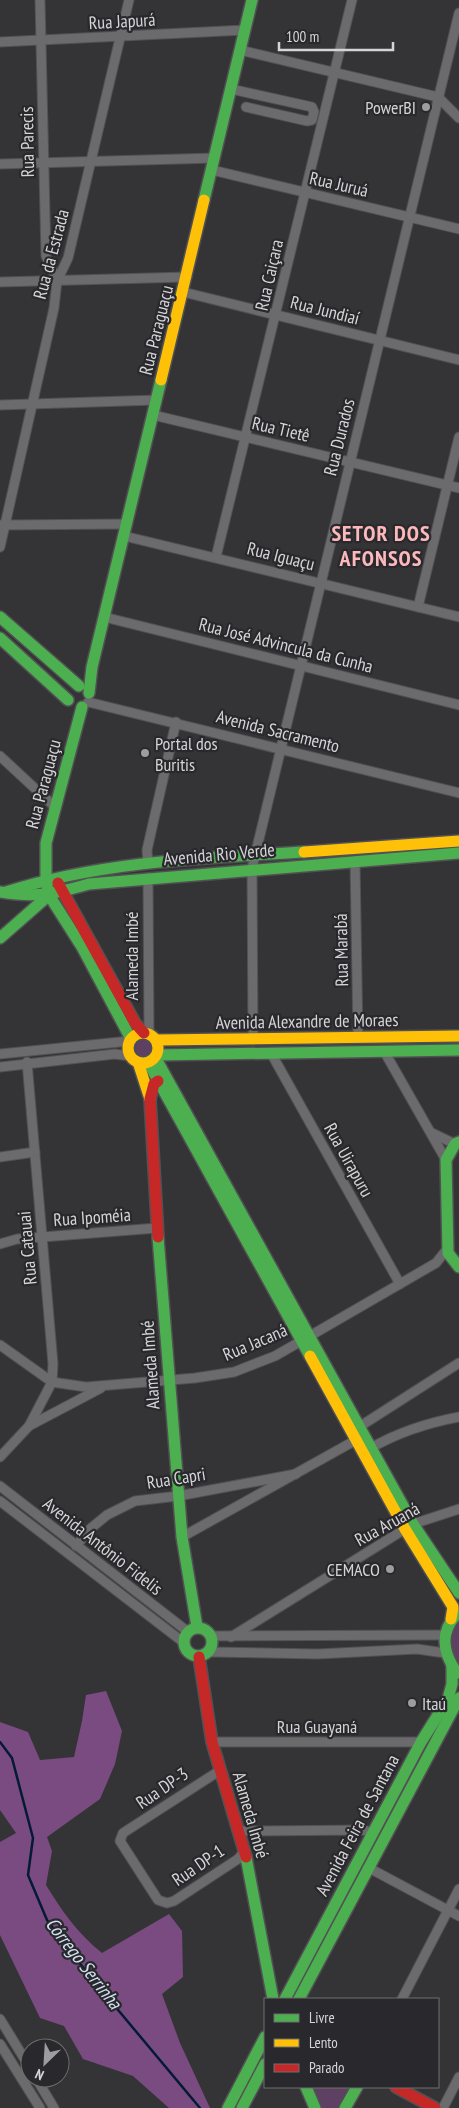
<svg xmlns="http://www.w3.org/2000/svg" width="459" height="2108" viewBox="0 0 459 2108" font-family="'PT Sans Narrow',sans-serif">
<rect width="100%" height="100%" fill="#343436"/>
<g fill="#5e4162">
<circle cx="144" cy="1048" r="9"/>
<path d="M459,1622V1667C447,1654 446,1634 459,1622Z"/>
<polygon points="312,2087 349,2087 338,2108 321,2108"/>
</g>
<path fill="#794b80" d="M106,1691L122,1731L115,1764L100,1799L47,1837L52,1851L46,1885C62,1911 77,1933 102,1953L169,1914L182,1931L183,1977L162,1994L180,2043L210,2108H169L133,2076L83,2059L64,2026L40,2018L0,1935V1842L16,1833L0,1810V1722L28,1732L40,1760L74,1757L82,1721L86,1695Z"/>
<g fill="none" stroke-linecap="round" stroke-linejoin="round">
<polyline stroke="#051b34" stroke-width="2.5" points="0,1742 12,1758 33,1838 28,1875 47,1920 88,1974 200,2108"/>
<g stroke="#515153" stroke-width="11">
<g id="street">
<polyline points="40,0 46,256 57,281"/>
<polyline points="0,42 245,30"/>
<polyline points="240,50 438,97"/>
<polyline points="231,89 312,107 314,112 312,120 307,121 246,107"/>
<polyline points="438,97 459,118"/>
<polyline points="0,164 215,158"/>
<polyline points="212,170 459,229"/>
<polyline points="0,282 187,277"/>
<polyline points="183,292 459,360"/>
<polyline points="0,405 157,400"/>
<polyline points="153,415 459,488"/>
<polyline points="0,525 127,524"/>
<polyline points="124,536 459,617"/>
<polyline points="0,547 54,308 57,281 68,258 129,0"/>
<polyline points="216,557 352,0"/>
<polyline points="418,607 459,437"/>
<polyline points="104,617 459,705"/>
<polyline points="88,702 459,793"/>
<polyline points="0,756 56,808"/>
<polyline points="355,861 358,1038"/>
<polyline points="148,864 147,850 176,722"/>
<polyline points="148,878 149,1034"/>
<polyline points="253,1040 252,868 459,13"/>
<polyline points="384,1051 446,1160"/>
<polyline points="271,1053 400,1284"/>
<polyline points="0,1054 130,1041"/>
<polyline points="27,1062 53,1364 52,1382 29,1426"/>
<polyline points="0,1067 115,1054 130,1056"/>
<polyline points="432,1133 455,1144"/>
<polyline points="0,1157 35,1152"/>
<polyline points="0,1244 17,1239 157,1228"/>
<polyline points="0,1345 52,1382 86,1387 195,1378 234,1372 275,1356 296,1344 436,1263 448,1248"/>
<polyline points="359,1427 459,1363"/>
<path d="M371,1448C399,1432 427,1423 459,1417"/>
<polyline points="0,1457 29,1426 101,1388"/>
<polyline points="0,1486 187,1631"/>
<polyline points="0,1501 183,1642"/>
<polyline points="182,1537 356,1440"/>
<polyline points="76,1546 90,1529 107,1515 135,1501 178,1496 296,1474"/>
<polyline points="211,1636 444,1635"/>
<polyline points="231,1637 413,1524 459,1509"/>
<polyline points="210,1652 318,1654 417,1649 445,1653"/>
<polyline points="212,1742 421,1742"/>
<polyline points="219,1771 123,1833 120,1841 158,1900 167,1903 174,1901 238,1859 245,1851"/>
<polyline points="239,1831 364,1830 372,1833"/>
<polyline points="369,1868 459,1916"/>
<polyline points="402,1999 459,1889"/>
<polyline points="0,2019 30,2068"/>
<polyline points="0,2044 40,2108"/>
<polyline points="36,2078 54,2108"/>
<polyline points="443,2108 459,2077"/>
</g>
</g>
<g stroke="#515153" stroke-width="14">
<g id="fast">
<polyline points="204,200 252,0"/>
<polyline points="0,617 79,686"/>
<polyline points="0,638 68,700"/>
<polyline points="89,693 92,667 161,380"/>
<polyline points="82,707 46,843 46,881 49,895 82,947 131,1039"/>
<path d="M0,892C37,898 54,894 89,884L459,853"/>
<path d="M6,892C102,861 205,858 304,852"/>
<polyline points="0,938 49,895"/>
<polyline points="157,1055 459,1050"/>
<polyline points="155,1057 413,1524 459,1593"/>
<polyline points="148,1062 310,1356"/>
<polyline points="459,1142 455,1144 446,1160 448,1253 459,1267"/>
<polyline points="158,1237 182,1537 197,1627"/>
<path d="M457,1614C439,1633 443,1653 457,1673"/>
<circle cx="198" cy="1642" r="14"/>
<polyline points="246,1857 273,1999"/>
<polyline points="285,1999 421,1742 448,1699 452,1684 452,1666"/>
<polyline points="299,1999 459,1698"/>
<polyline points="306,2087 315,2108"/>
<polyline points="228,2108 265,2037"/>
<polyline points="242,2108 265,2064"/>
<polyline points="345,2108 357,2087"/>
</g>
</g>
<g stroke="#515153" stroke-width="14">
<g id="slow">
<polyline points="161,380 204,200"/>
<polyline points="304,852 459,841"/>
<circle cx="143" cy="1048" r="15"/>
<polyline points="156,1040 459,1036"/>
<polyline points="138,1062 150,1099"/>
<polyline points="310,1356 405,1529 453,1607 451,1619"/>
</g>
</g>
<g stroke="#515153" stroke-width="14">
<g id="jam">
<polyline points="58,883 135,1023 144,1033"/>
<polyline points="158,1237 150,1099 154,1084 158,1081"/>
<polyline points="199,1657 212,1742 246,1857"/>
<polyline points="396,2087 435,2108"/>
</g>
</g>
<use href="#street" stroke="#6b6b6d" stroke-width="9"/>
<use href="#fast" stroke="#4caf50" stroke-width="11"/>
<use href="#slow" stroke="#ffc107" stroke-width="11"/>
<use href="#jam" stroke="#c62828" stroke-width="11"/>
</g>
<g fill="#9d9d9f" stroke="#29292d" stroke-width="2">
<circle cx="426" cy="107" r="5"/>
<circle cx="145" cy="753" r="5"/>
<circle cx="390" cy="1569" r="5"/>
<circle cx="412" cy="1703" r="5"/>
</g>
<g text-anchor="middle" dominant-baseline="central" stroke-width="4.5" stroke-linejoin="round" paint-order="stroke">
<g font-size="18" fill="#d5d5d8" stroke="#29292d">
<text transform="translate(122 21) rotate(-3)">Rua Japurá</text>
<text transform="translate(27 142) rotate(-91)">Rua Parecis</text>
<text transform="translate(339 184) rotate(13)">Rua Juruá</text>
<text transform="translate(51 254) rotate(-75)">Rua da Estrada</text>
<text transform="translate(269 275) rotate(-77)">Rua Caiçara</text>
<text transform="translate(325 310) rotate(14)">Rua Jundiaí</text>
<text transform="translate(156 330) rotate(-76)">Rua Paraguaçu</text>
<text transform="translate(281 429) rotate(13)">Rua Tietê</text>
<text transform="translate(339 437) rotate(-76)">Rua Durados</text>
<text transform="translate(281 556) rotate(14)">Rua Iguaçu</text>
<text transform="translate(286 645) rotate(14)">Rua José Advincula da Cunha</text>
<text transform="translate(278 731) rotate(14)">Avenida Sacramento</text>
<text transform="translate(43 784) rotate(-75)">Rua Paraguaçu</text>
<text transform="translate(219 854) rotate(-5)">Avenida Rio Verde</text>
<text transform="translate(341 950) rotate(-91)">Rua Marabá</text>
<text transform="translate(131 956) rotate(-90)">Alameda Imbé</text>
<text transform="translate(307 1021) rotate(-1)">Avenida Alexandre de Moraes</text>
<text transform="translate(349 1160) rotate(61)">Rua Uirapuru</text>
<text transform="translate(92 1217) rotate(-4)">Rua Ipoméia</text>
<text transform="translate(27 1248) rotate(-95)">Rua Catauai</text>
<text transform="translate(255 1342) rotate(-23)">Rua Jacaná</text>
<text transform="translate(150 1365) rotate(-94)">Alameda Imbé</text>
<text transform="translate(176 1478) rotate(-9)">Rua Capri</text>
<text transform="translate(387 1524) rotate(-29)">Rua Aruaná</text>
<text transform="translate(103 1546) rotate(38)">Avenida Antônio Fidelis</text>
<text x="317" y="1726">Rua Guayaná</text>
<text transform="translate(162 1788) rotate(-34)">Rua DP-3</text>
<text transform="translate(251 1815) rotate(74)">Alameda Imbé</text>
<text transform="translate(357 1825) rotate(-62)">Avenida Feira de Santana</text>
<text transform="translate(198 1865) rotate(-34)">Rua DP-1</text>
</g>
<g font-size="18" fill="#d5d5d8" stroke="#29292d" text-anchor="end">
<text x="416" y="107">PowerBI</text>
<text x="155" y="743" text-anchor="start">Portal dos<tspan x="155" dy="21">Buritis</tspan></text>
<text x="380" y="1569">CEMACO</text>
<text x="422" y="1703" text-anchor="start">Itaú</text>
</g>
<g font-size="19" font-style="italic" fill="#d1e1f1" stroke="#29292d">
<text transform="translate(84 1963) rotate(52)">Córrego Serrinha</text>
</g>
<g font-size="22" font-weight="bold" letter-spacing="1" fill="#fdb8bb" stroke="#29292d">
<text x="381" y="533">SETOR DOS<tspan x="381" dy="25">AFONSOS</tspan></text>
</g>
</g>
<rect x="264" y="1998" width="175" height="90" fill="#29292d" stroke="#6e6e71"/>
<rect x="274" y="2014" width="25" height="8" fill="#4caf50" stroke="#6e6e71"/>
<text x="309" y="2023" font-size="15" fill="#d5d5d8">Livre</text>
<rect x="274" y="2039" width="25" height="8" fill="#ffc107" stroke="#6e6e71"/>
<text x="309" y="2048" font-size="15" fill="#d5d5d8">Lento</text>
<rect x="274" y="2064" width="25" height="8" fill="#c62828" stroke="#6e6e71"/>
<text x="309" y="2073" font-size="15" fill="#d5d5d8">Parado</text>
<g transform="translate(45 2063) rotate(205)"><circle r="24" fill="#29292d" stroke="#6e6e71"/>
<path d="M0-4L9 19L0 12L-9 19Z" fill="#9d9d9f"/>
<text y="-8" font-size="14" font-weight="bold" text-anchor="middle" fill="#d5d5d8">N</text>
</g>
<path d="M279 42v8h114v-8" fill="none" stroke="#d5d5d8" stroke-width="2.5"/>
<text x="286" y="42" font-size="15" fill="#d5d5d8" stroke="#29292d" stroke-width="4" paint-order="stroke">100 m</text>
</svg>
